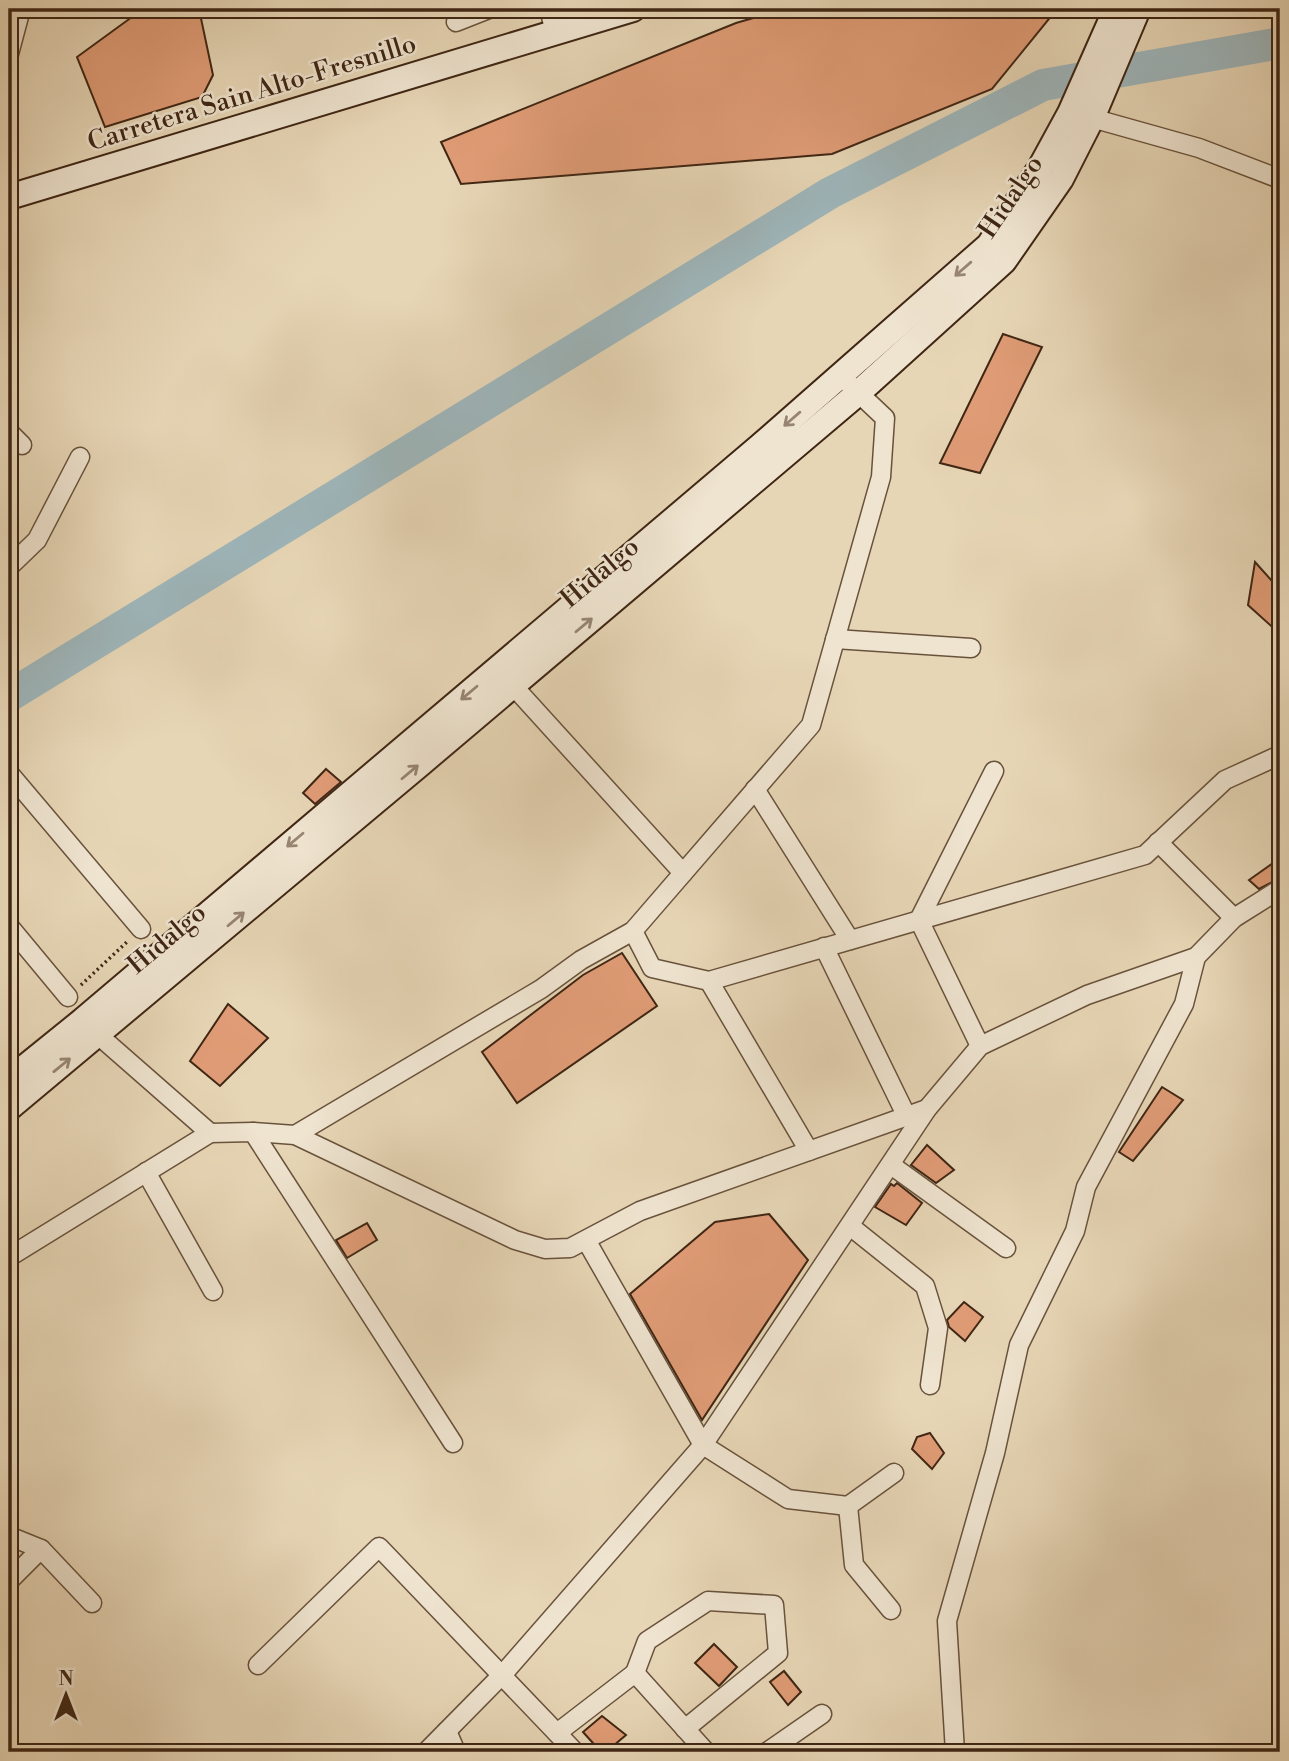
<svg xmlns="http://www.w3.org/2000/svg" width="1289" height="1761" viewBox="0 0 1289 1761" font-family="'Libre Bodoni',serif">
<rect width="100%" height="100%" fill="#e7d6b6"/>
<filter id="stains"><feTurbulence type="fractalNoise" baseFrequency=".00286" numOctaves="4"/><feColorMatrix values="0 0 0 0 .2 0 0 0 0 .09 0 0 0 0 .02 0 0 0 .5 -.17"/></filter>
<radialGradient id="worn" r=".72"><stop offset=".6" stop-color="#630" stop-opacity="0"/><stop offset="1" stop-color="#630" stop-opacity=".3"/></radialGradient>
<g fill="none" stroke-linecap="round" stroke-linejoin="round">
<polyline stroke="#9eb6bb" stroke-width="32" points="9,696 830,193 1043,85 1280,43"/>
</g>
<g fill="#e09c76" stroke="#3f2614" stroke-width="2">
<polygon points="143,9 199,9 213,75 202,97 105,127 77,57"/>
<polygon points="784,9 1057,9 992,89 832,154 461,184 441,142 736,23"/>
<polygon points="1003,334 1042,347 980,473 940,463"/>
<polygon points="1255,562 1280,590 1280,634 1248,605"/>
<polygon points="326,769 341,782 315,804 303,793"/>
<polygon points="1280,858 1280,878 1259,889 1249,880"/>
<polygon points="622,953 657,1006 517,1103 482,1052 583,975"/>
<polygon points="228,1004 268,1038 220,1086 190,1061"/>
<polygon points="1162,1087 1183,1100 1133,1161 1119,1152"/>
<polygon points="927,1145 954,1170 936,1183 911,1165"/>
<polygon points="897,1183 922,1203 906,1225 875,1207 891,1184 894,1186"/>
<polygon points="769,1214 808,1260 702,1420 630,1294 715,1222"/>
<polygon points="367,1223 377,1240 347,1258 336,1240"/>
<polygon points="964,1302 983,1317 965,1341 949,1327 947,1320"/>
<polygon points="930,1433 944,1453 932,1469 912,1449 917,1437"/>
<polygon points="714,1644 737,1667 719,1686 695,1663"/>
<polygon points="784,1671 801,1692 788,1705 770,1682"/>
<polygon points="602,1716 626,1735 606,1752 601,1752 583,1732"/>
</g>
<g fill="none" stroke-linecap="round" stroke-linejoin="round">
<g stroke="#69523c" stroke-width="21">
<g id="minor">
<polyline points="549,9 555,32"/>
<polyline points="456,22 489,9"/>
<polyline points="9,54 21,9"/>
<polyline points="1081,115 1199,148 1280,179"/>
<polyline points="9,432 22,445"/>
<polyline points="9,567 37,540 80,457"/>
<polyline points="835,639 971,648"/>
<polyline points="507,679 683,873"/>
<polyline points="9,773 141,929"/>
<polyline points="755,789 850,940"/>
<polyline points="1158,842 1234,918"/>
<polyline points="9,926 68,997"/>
<polyline points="633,931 652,968 709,981 1145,855 1225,780 1280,755"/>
<polyline points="824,947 907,1117"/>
<polyline points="709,981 809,1151"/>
<polyline points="89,1027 210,1133"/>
<polyline points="980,1046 919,920 994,771"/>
<polyline points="253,1132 453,1443"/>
<polyline points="295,1135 541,989 581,960 633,931 811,725 881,477 885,418 850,385"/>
<polyline points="891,1165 1006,1248"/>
<polyline points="146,1172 213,1291"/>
<polyline points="850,1226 925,1286 938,1328 930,1385"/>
<polyline points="586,1240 703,1445 788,1499 848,1506 894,1473"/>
<polyline points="9,1257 210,1133 253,1132 295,1135 515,1240 545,1249 570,1248 640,1211 927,1109"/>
<polyline points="848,1506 854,1565 891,1610"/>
<polyline points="9,1536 41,1549 92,1603"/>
<polyline points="9,1581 41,1549"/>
<polyline points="258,1665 379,1547 575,1752"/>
<polyline points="635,1673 647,1641 708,1601 774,1605 778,1653 685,1729"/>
<polyline points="447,1731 456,1752"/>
<polyline points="557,1733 635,1673 706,1752"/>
<polyline points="426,1752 503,1674 703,1445 927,1109 980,1046 1087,995 1196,957 1234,918 1280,889"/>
<polyline points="767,1752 822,1714"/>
<polyline points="955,1752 947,1621 995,1453 1019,1345 1075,1231 1086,1187 1184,1004 1196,957"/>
</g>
</g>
<g stroke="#3f2614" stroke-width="28">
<g id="secondary">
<polyline points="9,197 633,9"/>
<polyline points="9,1080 82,1021 759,447 989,245 1040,168 1070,113 1116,9"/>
<polyline points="9,1108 419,765 857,394 1004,261 1061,179 1092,118 1138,9"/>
</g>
</g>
<polyline stroke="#3f2614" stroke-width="3.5" stroke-dasharray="2 3.5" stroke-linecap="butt" points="81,985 129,940"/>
<use href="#minor" stroke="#efe4d0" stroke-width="18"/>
<use href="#secondary" stroke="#efe4d0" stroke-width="24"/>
</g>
<defs><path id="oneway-shaft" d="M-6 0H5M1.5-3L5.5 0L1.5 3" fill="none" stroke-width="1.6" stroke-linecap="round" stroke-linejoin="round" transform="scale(1.75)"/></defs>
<g stroke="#978572">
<use href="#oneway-shaft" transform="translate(963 269) rotate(139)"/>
<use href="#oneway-shaft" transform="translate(792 419) rotate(139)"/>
<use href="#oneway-shaft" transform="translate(584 625) rotate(-40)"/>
<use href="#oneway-shaft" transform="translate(469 693) rotate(140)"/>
<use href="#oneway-shaft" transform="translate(410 772) rotate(-40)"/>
<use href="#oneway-shaft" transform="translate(295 840) rotate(140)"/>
<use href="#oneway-shaft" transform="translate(236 919) rotate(-40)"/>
<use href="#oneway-shaft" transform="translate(62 1065) rotate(-39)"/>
</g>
<g text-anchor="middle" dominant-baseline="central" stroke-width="5" stroke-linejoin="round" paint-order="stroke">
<g font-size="26" fill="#3f2614" stroke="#efe4d0">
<text transform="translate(252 93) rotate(-17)">Carretera Sain Alto-Fresnillo</text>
<text transform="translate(1011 197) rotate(-56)">Hidalgo</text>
<text transform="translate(600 573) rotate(-40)">Hidalgo</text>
<text transform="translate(167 939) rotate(-40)">Hidalgo</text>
</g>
</g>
<rect width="1289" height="1761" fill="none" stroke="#e7d6b6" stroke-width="35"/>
<rect x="10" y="10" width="1268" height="1740" fill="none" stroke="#3f2614" stroke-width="3.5"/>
<rect x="18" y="18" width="1254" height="1726" fill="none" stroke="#3f2614" stroke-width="2"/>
<g transform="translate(66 1695)" stroke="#efe4d0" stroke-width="5" paint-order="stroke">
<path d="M0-5L12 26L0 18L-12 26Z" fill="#3f2614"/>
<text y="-10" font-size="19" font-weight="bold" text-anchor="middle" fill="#3f2614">N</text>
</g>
<rect width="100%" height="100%" filter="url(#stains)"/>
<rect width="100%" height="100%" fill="url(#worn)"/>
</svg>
